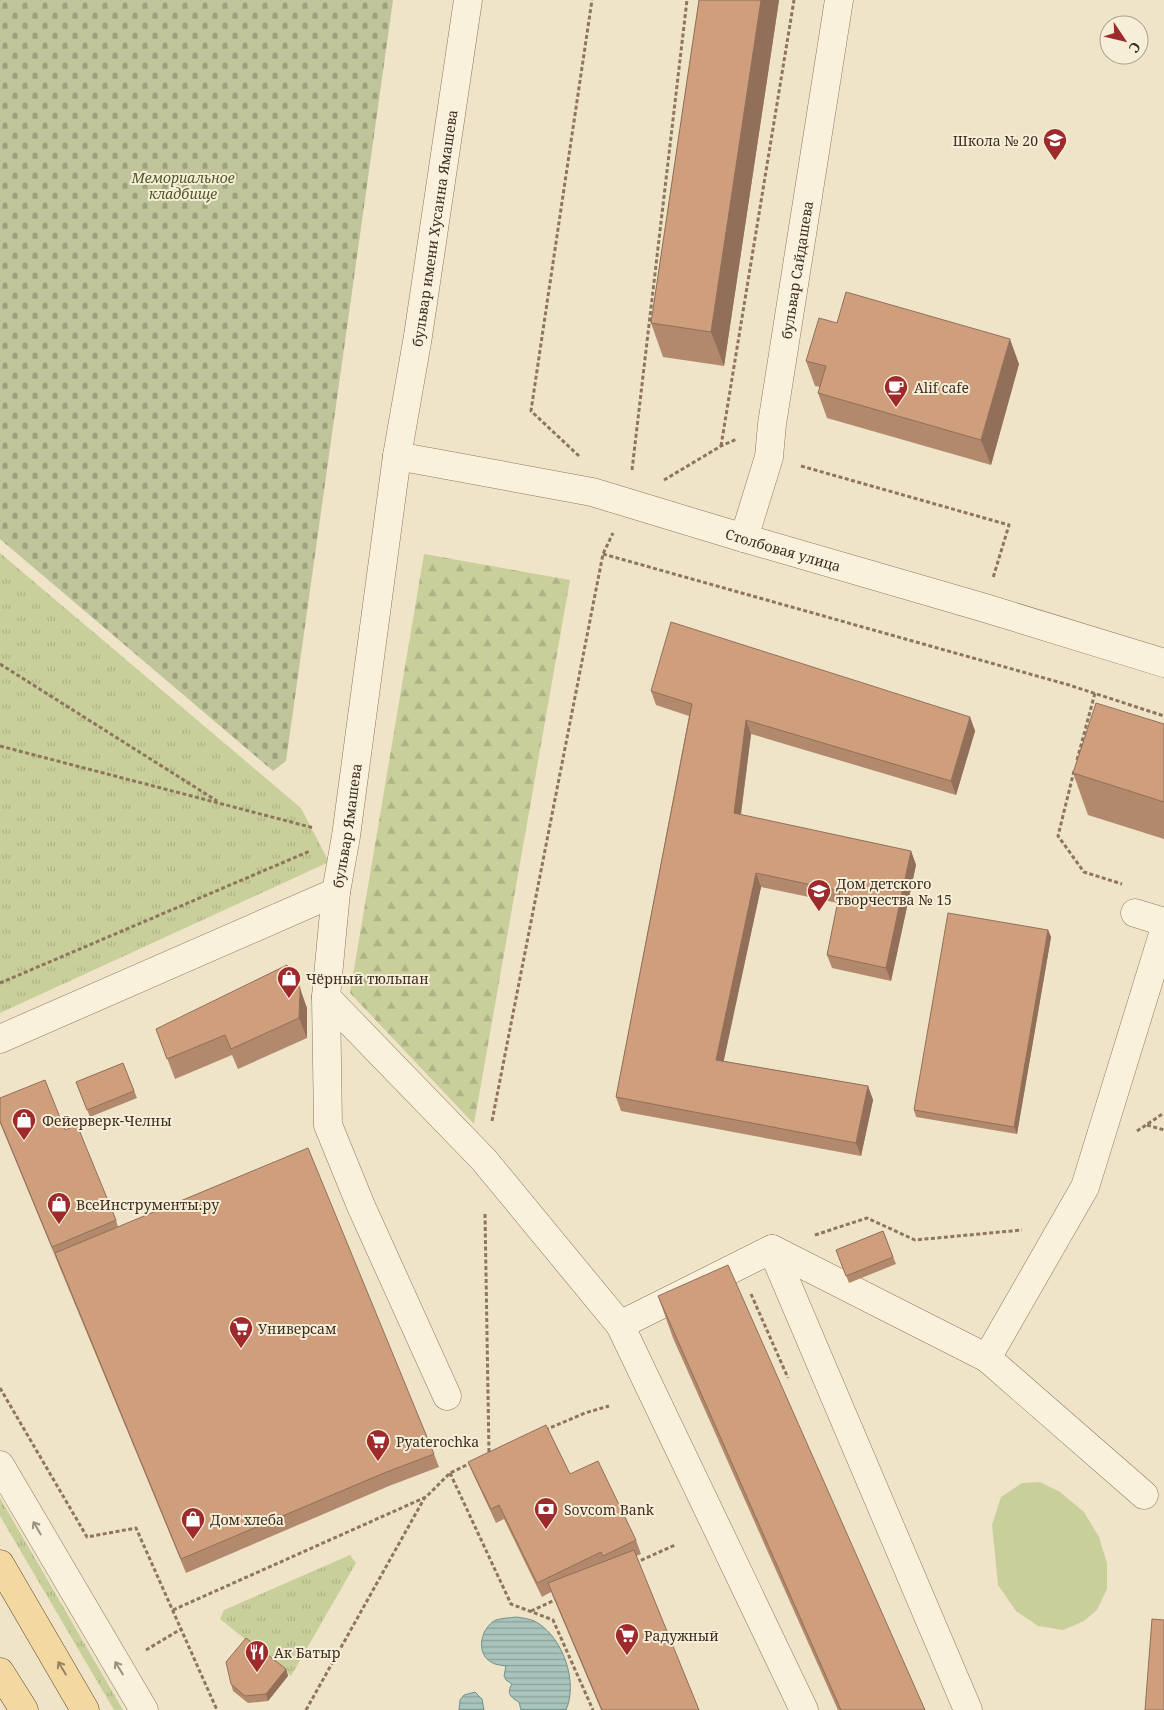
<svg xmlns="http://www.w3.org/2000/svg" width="1164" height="1710" viewBox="0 0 1164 1710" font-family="'Noto Serif',serif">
<defs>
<pattern id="grass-tufts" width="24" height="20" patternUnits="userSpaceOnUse" patternTransform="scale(1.25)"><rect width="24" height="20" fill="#c9cf9b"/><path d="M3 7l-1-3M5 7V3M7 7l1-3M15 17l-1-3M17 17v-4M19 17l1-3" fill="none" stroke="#aeb285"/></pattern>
<pattern id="forest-firs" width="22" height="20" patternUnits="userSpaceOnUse" patternTransform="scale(1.25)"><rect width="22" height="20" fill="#c9cf9b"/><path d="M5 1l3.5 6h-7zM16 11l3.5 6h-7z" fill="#aeb285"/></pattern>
<pattern id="cemetery-stones" width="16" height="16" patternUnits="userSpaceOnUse" patternTransform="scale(1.25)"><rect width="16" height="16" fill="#bfc49a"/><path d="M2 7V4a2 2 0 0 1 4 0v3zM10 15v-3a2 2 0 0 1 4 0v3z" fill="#9ca07d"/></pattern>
<pattern id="water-rules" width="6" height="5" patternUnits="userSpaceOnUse" patternTransform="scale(1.25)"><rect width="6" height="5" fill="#a9c4bc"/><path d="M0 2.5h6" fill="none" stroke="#8ba098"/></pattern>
</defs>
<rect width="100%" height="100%" fill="#f0e4c8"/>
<g fill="url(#grass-tufts)">
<polygon points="0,553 301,808 329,862 0,1013"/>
<polygon points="0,1498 123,1710 114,1710 0,1516"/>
<polygon points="350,1555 356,1563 291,1676 220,1619 224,1610"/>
</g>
<polygon fill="url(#forest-firs)" points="424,554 570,580 474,1124 350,993"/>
<polygon fill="url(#cemetery-stones)" points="0,0 393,0 286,761 273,771 0,539"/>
<polygon fill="#c9cf9b" points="1040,1482 1060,1492 1084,1512 1099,1537 1107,1563 1107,1589 1097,1610 1084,1621 1063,1630 1038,1626 1016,1611 998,1585 992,1525 1001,1497 1022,1483"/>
<g fill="url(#water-rules)" stroke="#6f938a">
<path d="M516,1617C523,1618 532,1619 538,1623C564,1640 578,1683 566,1710H521L519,1702C511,1698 506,1693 512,1684L506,1680L504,1676L506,1666C501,1665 495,1665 491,1662C475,1653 481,1627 496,1620C502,1618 510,1618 516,1617Z"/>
<polygon points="475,1692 482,1699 484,1710 459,1710 460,1700 464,1695"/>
</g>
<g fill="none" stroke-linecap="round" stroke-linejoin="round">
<g stroke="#8d765c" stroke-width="29">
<g id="minor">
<path id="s1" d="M397,456L592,492L744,538L985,608L1164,663"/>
<path id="s2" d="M744,538L769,457L772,424L839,0"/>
<polyline points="336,892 326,997 328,1125 361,1206 447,1396"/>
<polyline points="1135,913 1164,922"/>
<polyline points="326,997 484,1160 620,1325 772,1249 968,1710"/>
<path id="s3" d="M0,1039L336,892L346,836L397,456L418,336L468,0"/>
<polyline points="772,1249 987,1358 1144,1495"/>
<polyline points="620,1325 804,1710"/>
<polyline points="987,1358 1085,1187 1164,931"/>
<polyline points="0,1465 144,1710"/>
</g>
</g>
<g stroke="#5b4430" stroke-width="29">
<g id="major">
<polyline points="0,1564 85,1710"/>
<polyline points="0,1672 24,1710"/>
</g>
</g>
<g stroke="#8d765c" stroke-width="3" stroke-dasharray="4 2.5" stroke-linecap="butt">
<polyline points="721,446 794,0"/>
<polyline points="579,456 531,411 592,0"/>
<polyline points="801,466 1009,525 993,578"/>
<polyline points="632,470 687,0"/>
<polyline points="664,480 721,446 737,439"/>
<polyline points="603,554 1069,685 1164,716"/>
<polyline points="0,664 217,801"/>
<polyline points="0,746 314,828"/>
<polyline points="1077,760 1095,693"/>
<polyline points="1074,771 1058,836 1084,872 1122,884"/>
<polyline points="0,983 310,851"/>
<polyline points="492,1121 603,554 613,533"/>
<polyline points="1147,1125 1164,1130"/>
<polyline points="1137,1131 1164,1113"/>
<polyline points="485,1214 489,1454"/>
<polyline points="815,1235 867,1218 915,1240 1022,1230"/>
<polyline points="751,1294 788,1378"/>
<polyline points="0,1388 87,1537 136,1528 217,1710"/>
<polyline points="545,1430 585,1413 609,1406"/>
<polyline points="450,1473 511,1604 553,1620 593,1710"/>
<polyline points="635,1563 675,1545"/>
<polyline points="173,1610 426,1497 450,1473 473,1462"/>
<polyline points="531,1611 557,1599"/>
<polyline points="146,1650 181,1629"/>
<polyline points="306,1710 425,1497"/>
</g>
<use href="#minor" stroke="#faf1dc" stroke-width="28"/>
<use href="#major" stroke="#f3d9a0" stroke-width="28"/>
</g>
<g fill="#b2896c">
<polygon points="699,0 779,0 724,366 663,357 651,323"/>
<polygon points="837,323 1019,364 991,465 827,418 818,393 820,387 815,386 806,361"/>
<polygon points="651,691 970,717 975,731 956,795 751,734 741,815 911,851 916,865 891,981 832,968 827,955 838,903 761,887 723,1061 868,1086 873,1100 861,1156 621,1111 616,1097 689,716 656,705"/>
<polygon points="1164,724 1164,839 1088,815 1073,773"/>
<polygon points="1048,930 1051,937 1017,1134 916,1117 914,1110"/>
<polygon points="307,1008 307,1038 238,1069 232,1055 175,1079 156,1029"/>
<polygon points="123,1063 137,1098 90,1117 76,1082"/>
<polygon points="0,1098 65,1130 116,1220 118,1227 434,1454 439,1467 389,1486 186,1573 0,1123"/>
<polygon points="883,1231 896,1264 849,1283 836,1250"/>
<polygon points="658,1296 925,1710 838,1710 673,1338"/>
<polygon points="468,1462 570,1474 636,1540 641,1554 636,1556 699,1710 601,1710 551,1592 542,1597 504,1519 496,1523 474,1476"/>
<polygon points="286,1669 288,1676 268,1701 248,1703 233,1691 231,1684"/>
</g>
<g fill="#916f58">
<polygon points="761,0 779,0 724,366 711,332"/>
<polygon points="1010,339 1019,364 991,465 981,440"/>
<polygon points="970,717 975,731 956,795 951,781"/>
<polygon points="746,720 751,734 739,827 734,813"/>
<polygon points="911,851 916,865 891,981 886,968"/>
<polygon points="756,873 761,887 721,1074 716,1060"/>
<polygon points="1048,930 1051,937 1017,1134 1014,1127"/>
<polygon points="300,988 307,1008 307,1038 299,1018"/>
<polygon points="868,1086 873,1100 861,1156 856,1143"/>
<polygon points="286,1669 288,1676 268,1701 266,1694"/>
</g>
<g fill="#cf9f7d" stroke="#916f58">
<polygon points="699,0 761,0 711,332 651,323"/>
<polygon points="846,292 1010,339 981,440 818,393 826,366 806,361 819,318 837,323"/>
<polygon points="671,622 970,717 951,781 746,720 734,813 911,851 886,968 827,955 840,891 756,873 716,1060 868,1086 856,1143 616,1097 692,704 651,691"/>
<polygon points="1096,703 1164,724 1164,802 1073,773"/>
<polygon points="948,913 1048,930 1014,1127 914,1110"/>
<polygon points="287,965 300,988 299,1018 231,1049 225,1035 167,1059 156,1029"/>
<polygon points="123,1063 134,1091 87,1110 76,1082"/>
<polygon points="45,1080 65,1130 77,1125 116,1220 52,1247 0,1121 0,1098"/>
<polygon points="308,1148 434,1454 384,1473 181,1559 55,1253"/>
<polygon points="883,1231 893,1257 846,1276 836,1250"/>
<polygon points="728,1265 925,1710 841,1710 658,1296"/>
<polygon points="546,1425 570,1474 598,1461 636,1540 603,1556 601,1552 537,1583 499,1505 491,1509 468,1462"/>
<polygon points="634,1550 699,1710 602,1710 548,1583"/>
<polygon points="1152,1619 1164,1620 1164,1710 1145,1710"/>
<polygon points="246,1638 286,1669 266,1694 245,1696 231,1684 226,1662"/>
</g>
<defs><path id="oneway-shaft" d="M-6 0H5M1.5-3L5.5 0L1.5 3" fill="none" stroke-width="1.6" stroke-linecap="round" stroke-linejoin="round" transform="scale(1.25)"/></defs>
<g stroke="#9c907e">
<use href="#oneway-shaft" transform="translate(37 1528) rotate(-120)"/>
<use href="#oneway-shaft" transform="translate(119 1668) rotate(-121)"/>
</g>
<use stroke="#988460" href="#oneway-shaft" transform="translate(62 1668) rotate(-121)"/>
<defs>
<g id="school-pin" transform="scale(1.25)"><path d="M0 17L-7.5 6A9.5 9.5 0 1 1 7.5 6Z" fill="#9e2a2b" stroke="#f7eed8"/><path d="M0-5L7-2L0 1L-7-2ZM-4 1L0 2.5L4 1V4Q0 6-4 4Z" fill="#fff"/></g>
<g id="cafe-pin" transform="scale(1.25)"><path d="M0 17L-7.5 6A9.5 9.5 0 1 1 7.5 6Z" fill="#9e2a2b" stroke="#f7eed8"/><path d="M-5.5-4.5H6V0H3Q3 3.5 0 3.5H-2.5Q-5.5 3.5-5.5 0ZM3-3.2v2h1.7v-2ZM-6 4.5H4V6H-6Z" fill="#fff"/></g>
<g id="shop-pin" transform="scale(1.25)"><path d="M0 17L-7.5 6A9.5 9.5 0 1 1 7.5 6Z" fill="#9e2a2b" stroke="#f7eed8"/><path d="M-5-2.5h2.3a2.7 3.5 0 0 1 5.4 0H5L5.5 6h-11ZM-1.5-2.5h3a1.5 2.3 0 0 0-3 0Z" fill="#fff"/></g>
<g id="supermarket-pin" transform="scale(1.25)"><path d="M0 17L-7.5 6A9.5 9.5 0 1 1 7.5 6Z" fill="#9e2a2b" stroke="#f7eed8"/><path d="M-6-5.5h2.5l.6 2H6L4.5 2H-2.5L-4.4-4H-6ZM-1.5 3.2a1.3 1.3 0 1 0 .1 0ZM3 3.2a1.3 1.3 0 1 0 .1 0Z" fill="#fff"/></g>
<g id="bank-pin" transform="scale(1.25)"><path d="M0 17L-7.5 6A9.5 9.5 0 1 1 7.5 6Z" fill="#9e2a2b" stroke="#f7eed8"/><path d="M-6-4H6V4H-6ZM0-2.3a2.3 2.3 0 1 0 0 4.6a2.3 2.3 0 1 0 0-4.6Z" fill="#fff"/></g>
<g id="restaurant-pin" transform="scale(1.25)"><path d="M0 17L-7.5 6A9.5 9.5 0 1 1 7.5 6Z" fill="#9e2a2b" stroke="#f7eed8"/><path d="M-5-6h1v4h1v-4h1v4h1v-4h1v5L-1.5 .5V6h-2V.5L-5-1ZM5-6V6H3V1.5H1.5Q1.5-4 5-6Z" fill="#fff"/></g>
</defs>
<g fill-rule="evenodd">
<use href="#school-pin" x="1055" y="140"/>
<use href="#cafe-pin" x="896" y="387"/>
<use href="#school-pin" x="819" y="891"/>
<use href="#shop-pin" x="289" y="978"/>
<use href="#shop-pin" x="24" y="1120"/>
<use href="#shop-pin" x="59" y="1204"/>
<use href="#supermarket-pin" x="241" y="1328"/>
<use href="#supermarket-pin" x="378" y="1441"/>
<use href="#bank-pin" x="546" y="1509"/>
<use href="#shop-pin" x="193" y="1519"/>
<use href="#supermarket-pin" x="627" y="1635"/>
<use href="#restaurant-pin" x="257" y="1652"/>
</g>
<g text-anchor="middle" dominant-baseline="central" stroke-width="4" stroke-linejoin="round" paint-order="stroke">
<g font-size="14" fill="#3d2e20" stroke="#f7eed8" text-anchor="start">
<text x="1038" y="140" text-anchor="end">Школа № 20</text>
<text x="914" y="387">Alif cafe</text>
<text x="836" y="883">Дом детского<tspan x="836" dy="16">творчества № 15</tspan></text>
<text x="306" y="978">Чёрный тюльпан</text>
<text x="42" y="1120">Фейерверк-Челны</text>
<text x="76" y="1204">ВсеИнструменты.ру</text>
<text x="258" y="1328">Универсам</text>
<text x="396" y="1441">Pyaterochka</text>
<text x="564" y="1509">Sovcom Bank</text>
<text x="210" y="1519">Дом хлеба</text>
<text x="644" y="1635">Радужный</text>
<text x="274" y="1652">Ак Батыр</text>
</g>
<g font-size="14" font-style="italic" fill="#4d5a26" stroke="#f7eed8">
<text x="183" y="177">Мемориальное<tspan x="183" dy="16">кладбище</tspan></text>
</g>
<g font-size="14" fill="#3d2e20" stroke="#f7eed8">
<text stroke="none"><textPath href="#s3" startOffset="1038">бульвар имени Хусаина Ямашева</textPath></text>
<text stroke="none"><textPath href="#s2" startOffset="274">бульвар Сайдашева</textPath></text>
<text stroke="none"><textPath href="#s1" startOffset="398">Столбовая улица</textPath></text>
<text stroke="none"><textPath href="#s3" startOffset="434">бульвар Ямашева</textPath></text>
</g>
</g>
<g transform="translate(1124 40) rotate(125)"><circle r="24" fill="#f7eed8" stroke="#ada18e"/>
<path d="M0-4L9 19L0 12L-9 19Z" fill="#9e2a2b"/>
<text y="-8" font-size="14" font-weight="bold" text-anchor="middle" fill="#3d2e20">С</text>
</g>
</svg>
